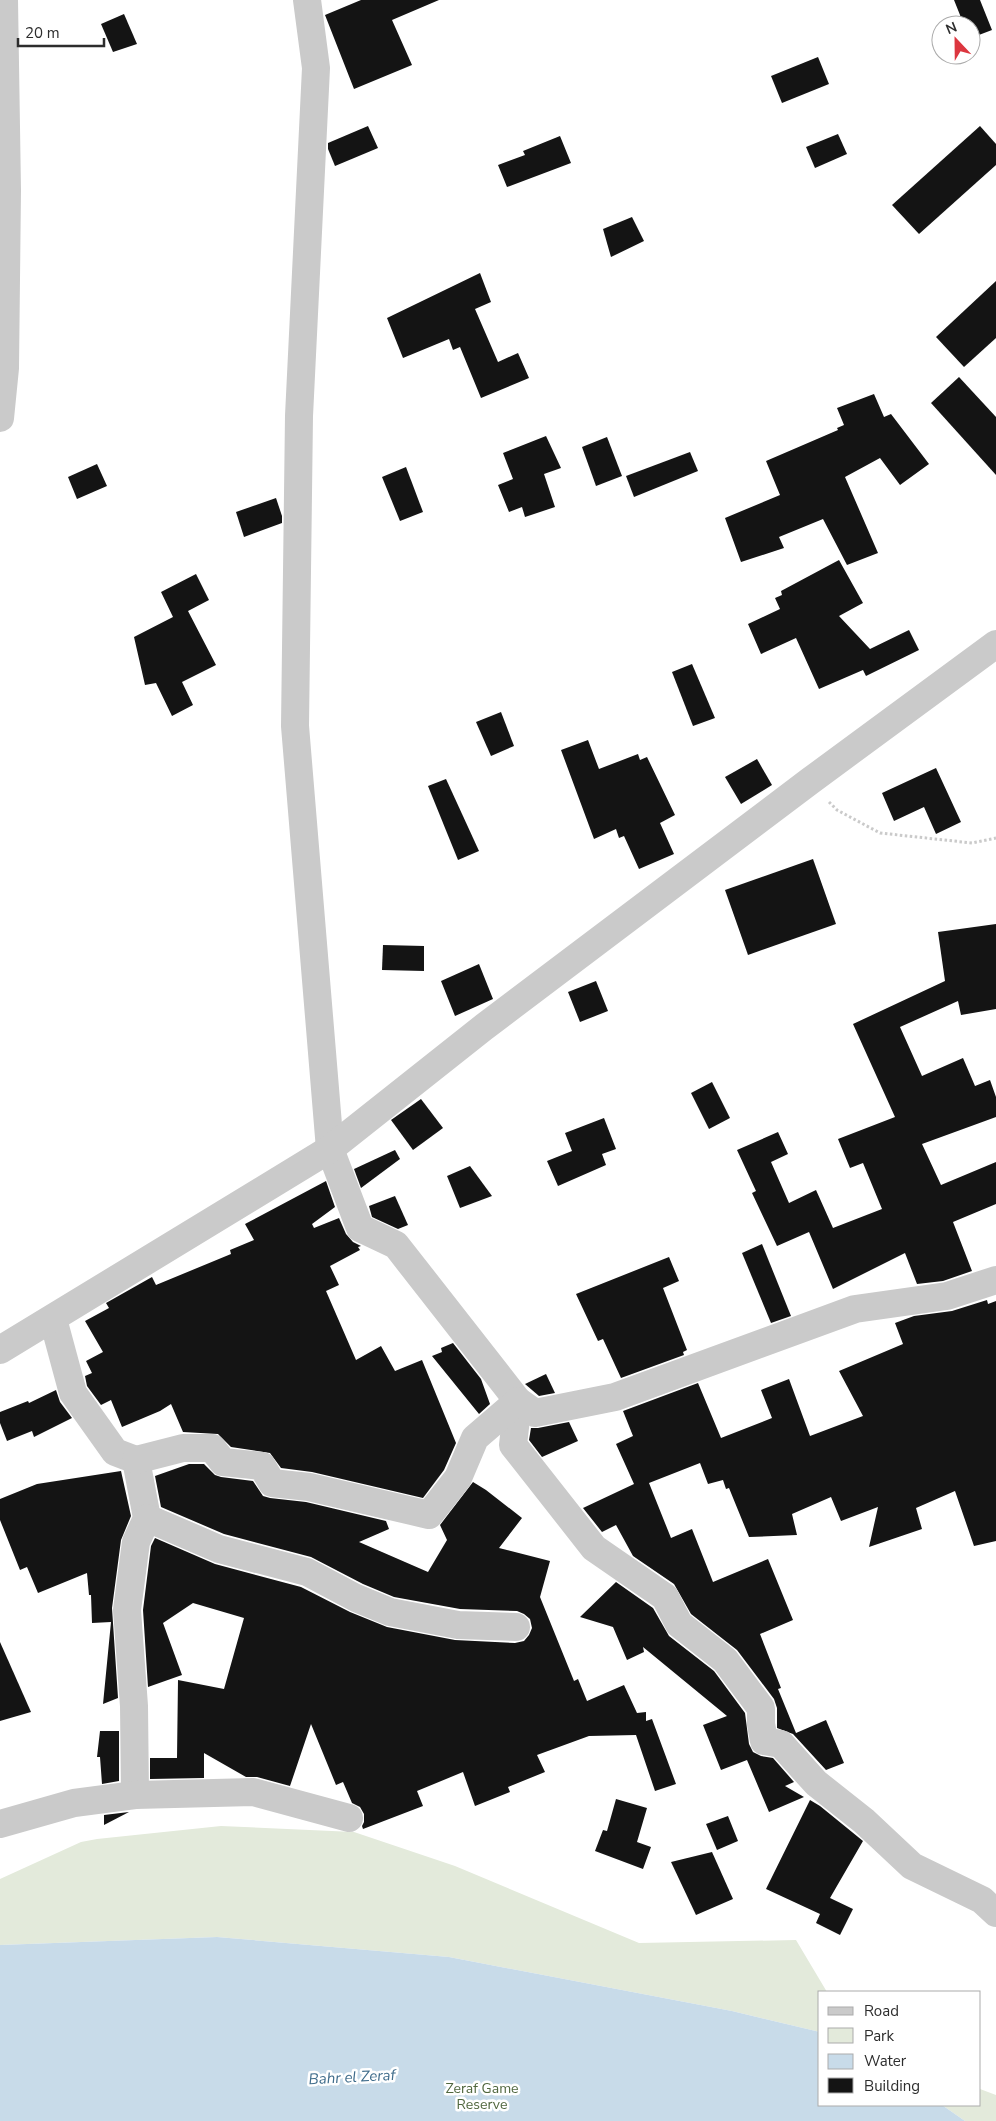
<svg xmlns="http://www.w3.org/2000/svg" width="996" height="2121" viewBox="0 0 996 2121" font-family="'Nunito Sans',sans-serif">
<rect width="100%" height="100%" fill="#fff"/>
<g fill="#e3eadb">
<polygon points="221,1826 354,1832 455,1866 639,1943 796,1940 827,1992 820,1992 820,2032 732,2011 449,1957 217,1937 0,1945 0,1879 81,1842 97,1839"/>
<polygon points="980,2089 996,2095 996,2121 965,2121 942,2105 980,2105"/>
</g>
<polygon fill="#c8dbe9" points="217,1937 449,1957 732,2011 820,2032 820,2105 942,2105 965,2121 0,2121 0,1945"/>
<g fill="#141414">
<polygon points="361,0 439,0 392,20 412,65 354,89 325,15"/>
<polygon points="954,0 980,0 992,30 971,38 971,25 964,25"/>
<polygon points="124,14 137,44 113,52 101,24"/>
<polygon points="818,57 829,84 782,103 771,76"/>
<polygon points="368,126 378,148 335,166 328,149 328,143"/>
<polygon points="980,126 996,144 996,165 919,234 892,205"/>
<polygon points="838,134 847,154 815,168 806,147"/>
<polygon points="560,136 571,163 507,187 498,165 525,155 523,151"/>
<polygon points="632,217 644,241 611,257 603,229"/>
<polygon points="480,273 491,302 475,309 498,362 518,353 529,378 481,398 460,347 453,350 449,339 403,358 387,318"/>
<polygon points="996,281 996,338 964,367 936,337"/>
<polygon points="959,377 996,417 996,475 931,403"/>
<polygon points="874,394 884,417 891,414 929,464 900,485 880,458 845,477 878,553 847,565 823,519 779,537 784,548 741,562 725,518 780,495 766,461 838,430 837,428 844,425 837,408"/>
<polygon points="546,436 561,468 544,474 555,507 525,517 522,507 509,512 498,485 513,479 503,453"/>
<polygon points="607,437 622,476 596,486 582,447"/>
<polygon points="690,452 698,471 634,497 626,476"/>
<polygon points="97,464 107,486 77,499 68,477"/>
<polygon points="406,467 423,512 400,521 382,477"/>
<polygon points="276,498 282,516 282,523 244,537 236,512"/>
<polygon points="839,560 863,603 839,616 870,649 909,630 919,650 866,676 863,670 819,689 796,638 761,654 748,624 780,609 775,598 782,595 781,591"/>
<polygon points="196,574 209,600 188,611 216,665 182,682 193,705 172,716 156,683 145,685 134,637 173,617 161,592"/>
<polygon points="692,664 715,718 693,726 672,672"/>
<polygon points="501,712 514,746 491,756 476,722"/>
<polygon points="588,740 599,769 638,754 640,760 647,757 675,815 660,823 674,854 639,869 624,836 619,838 616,829 594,839 561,750"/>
<polygon points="757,759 772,785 741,804 725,777"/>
<polygon points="936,768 961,822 936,834 924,807 894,821 882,793"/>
<polygon points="446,779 479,851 458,860 428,786"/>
<polygon points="813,859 836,924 748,955 725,890"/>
<polygon points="996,924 996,1009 961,1015 958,1001 900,1027 922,1076 963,1058 975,1086 990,1080 996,1097 996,1117 922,1144 941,1185 996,1162 996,1204 953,1222 972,1271 943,1281 917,1284 905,1253 833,1289 809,1232 777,1246 752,1193 756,1191 737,1150 778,1132 788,1154 771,1162 789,1203 816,1190 833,1228 882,1209 863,1163 850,1168 838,1139 895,1117 853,1024 945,981 938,932"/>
<polygon points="383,945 424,946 424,971 382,970"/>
<polygon points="479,964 493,999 455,1016 441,981"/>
<polygon points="596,981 608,1011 580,1022 568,992"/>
<polygon points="712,1082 730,1118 709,1129 691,1093"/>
<polygon points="421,1099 443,1128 413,1150 391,1120"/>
<polygon points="604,1118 616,1149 602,1154 606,1165 558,1186 547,1161 572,1151 565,1133"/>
<polygon points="395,1150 400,1159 361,1188 354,1169"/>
<polygon points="470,1166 492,1196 460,1208 447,1176"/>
<polygon points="326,1181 335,1207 312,1224 314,1228 339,1218 346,1234 353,1242 361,1246 358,1247 360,1250 330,1266 339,1285 326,1291 356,1360 381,1346 395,1371 422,1360 456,1443 444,1470 423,1498 312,1472 281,1468 270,1453 231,1447 218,1434 183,1432 171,1404 160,1411 122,1427 111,1400 101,1405 87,1386 85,1376 92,1373 86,1361 103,1352 85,1321 109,1308 106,1303 152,1277 156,1285 231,1254 230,1250 254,1240 245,1224"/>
<polygon points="395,1196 408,1225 398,1229 372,1217 369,1206"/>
<polygon points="762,1244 791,1316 771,1323 742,1253"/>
<polygon points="669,1257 679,1281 663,1288 687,1350 683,1352 684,1355 621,1378 603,1339 598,1341 576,1294"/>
<polygon points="987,1300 988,1304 996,1301 996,1541 974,1546 955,1491 916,1508 922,1529 869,1547 878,1507 841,1521 831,1497 792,1514 797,1535 749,1537 729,1488 726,1489 723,1480 708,1484 700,1463 649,1483 671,1538 692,1529 713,1582 768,1559 793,1620 760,1634 781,1688 778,1689 796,1733 826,1720 844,1763 826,1770 793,1734 777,1728 777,1708 774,1699 737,1650 691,1614 674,1584 633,1556 616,1525 602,1532 583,1508 634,1484 616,1444 633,1436 623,1411 698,1383 721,1438 772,1418 761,1390 789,1379 810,1436 863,1416 839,1371 903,1344 895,1323 914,1316 952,1311"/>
<polygon points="453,1343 481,1379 490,1404 479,1414 432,1356 442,1352 441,1348"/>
<polygon points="546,1374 555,1393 539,1396 525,1384"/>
<polygon points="56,1390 60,1402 72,1418 34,1437 32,1431 7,1441 0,1423 0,1412 28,1401 29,1403"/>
<polygon points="569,1422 578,1441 542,1457 529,1440 531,1428 538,1428"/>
<polygon points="189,1464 204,1464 215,1475 221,1477 253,1481 263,1496 270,1498 306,1502 386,1521 389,1529 359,1542 428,1572 447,1540 440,1525 473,1482 486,1490 522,1518 499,1548 550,1561 540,1597 574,1681 578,1679 587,1701 624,1685 637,1713 646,1712 646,1721 652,1719 676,1784 655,1791 636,1735 589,1736 537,1755 545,1772 508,1787 510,1792 475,1806 463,1772 417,1791 423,1806 363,1829 362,1826 364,1822 364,1814 360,1807 352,1803 343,1782 336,1785 311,1724 290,1786 257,1777 246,1777 204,1753 204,1778 150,1779 150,1758 177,1758 178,1680 224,1689 244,1618 193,1603 163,1623 182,1675 148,1687 143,1610 151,1546 155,1538 215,1564 301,1587 350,1612 387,1627 455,1640 515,1643 524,1641 529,1635 532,1628 530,1619 524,1614 517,1611 460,1609 394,1597 363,1584 311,1557 224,1534 161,1507 155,1476"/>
<polygon points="121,1471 131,1516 121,1540 112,1608 118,1698 103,1704 111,1622 92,1623 91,1595 89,1595 87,1573 38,1593 27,1567 20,1570 0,1520 0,1499 37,1484"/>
<polygon points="616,1582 653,1608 669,1636 714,1671 745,1713 749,1744 753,1752 761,1756 773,1758 794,1782 785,1786 804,1797 769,1812 747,1760 721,1770 703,1725 727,1716 643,1647 644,1652 627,1660 613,1627 580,1617"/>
<polygon points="0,1642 31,1712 0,1721"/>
<polygon points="100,1731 119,1731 119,1781 102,1784 100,1757 97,1757"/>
<polygon points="616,1799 647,1808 637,1842 651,1847 643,1869 595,1851 603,1830 607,1831"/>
<polygon points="810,1800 820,1806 863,1841 830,1898 853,1909 840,1935 816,1923 820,1914 766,1889"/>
<polygon points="129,1812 104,1825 104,1815"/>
<polygon points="728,1816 738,1841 717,1850 706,1824"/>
<polygon points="712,1852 733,1899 696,1915 671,1862"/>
</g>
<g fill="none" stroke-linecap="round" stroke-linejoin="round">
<polyline stroke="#cacaca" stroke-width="3" stroke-dasharray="2.5 2.5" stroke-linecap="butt" points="829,802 837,810 880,833 972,843 996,838"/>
<g stroke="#cacaca" stroke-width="28">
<polyline points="307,0 316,68 299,416 295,726 330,1149 360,1228 396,1245 518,1401 513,1445 594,1548 665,1597 679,1624 725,1660 761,1708 761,1724 764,1741 781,1744 816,1783 864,1821 912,1866 982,1900 996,1913"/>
<polyline points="0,418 5,368 7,190 4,0"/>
<polyline points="53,1319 73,1393 115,1452 136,1460 147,1518 136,1542 127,1610 134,1706 135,1795"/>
<polyline points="0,1350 330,1149 484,1027 810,781 996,644"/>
<polyline points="136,1460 183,1448 212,1448 223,1462 262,1466 272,1483 309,1487 429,1515 458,1478 475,1438 518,1401 535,1413 615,1397 855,1309 947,1296 996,1280"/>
<polyline points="147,1518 219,1549 307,1572 356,1598 390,1612 458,1625 516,1627"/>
<polyline points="0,1824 74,1803 135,1795 253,1792 349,1818"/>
</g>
</g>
<g text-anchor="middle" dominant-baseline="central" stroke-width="5" stroke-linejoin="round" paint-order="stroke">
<g font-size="14" fill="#4f663d" stroke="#fff">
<text x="482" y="2088">Zeraf Game<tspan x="482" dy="16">Reserve</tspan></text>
</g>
<g font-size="15" font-style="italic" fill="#3f6c8b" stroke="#fff">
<text transform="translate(352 2077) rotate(-3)">Bahr el Zeraf</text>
</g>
</g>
<rect x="818" y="1991" width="162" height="115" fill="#ffffff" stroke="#ababab"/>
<rect x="828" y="2007" width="25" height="8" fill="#cacaca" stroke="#ababab"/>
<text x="864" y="2016" font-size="15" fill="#2d2d2d">Road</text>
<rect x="828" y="2028" width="25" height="15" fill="#e3eadb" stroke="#ababab"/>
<text x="864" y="2041" font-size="15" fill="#2d2d2d">Park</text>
<rect x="828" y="2054" width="25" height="15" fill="#c8dbe9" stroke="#ababab"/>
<text x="864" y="2066" font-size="15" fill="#2d2d2d">Water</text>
<rect x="828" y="2078" width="25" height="15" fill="#141414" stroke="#ababab"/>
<text x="864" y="2091" font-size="15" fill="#2d2d2d">Building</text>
<g transform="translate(956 40) rotate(338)"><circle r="24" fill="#ffffff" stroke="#ababab"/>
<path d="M0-4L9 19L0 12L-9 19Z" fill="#dc363f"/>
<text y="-8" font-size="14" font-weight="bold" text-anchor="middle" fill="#2d2d2d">N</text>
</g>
<path d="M18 38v8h86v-8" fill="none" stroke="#2d2d2d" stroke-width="2.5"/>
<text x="25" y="38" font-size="15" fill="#2d2d2d" stroke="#ffffff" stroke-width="4" paint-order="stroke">20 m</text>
</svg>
